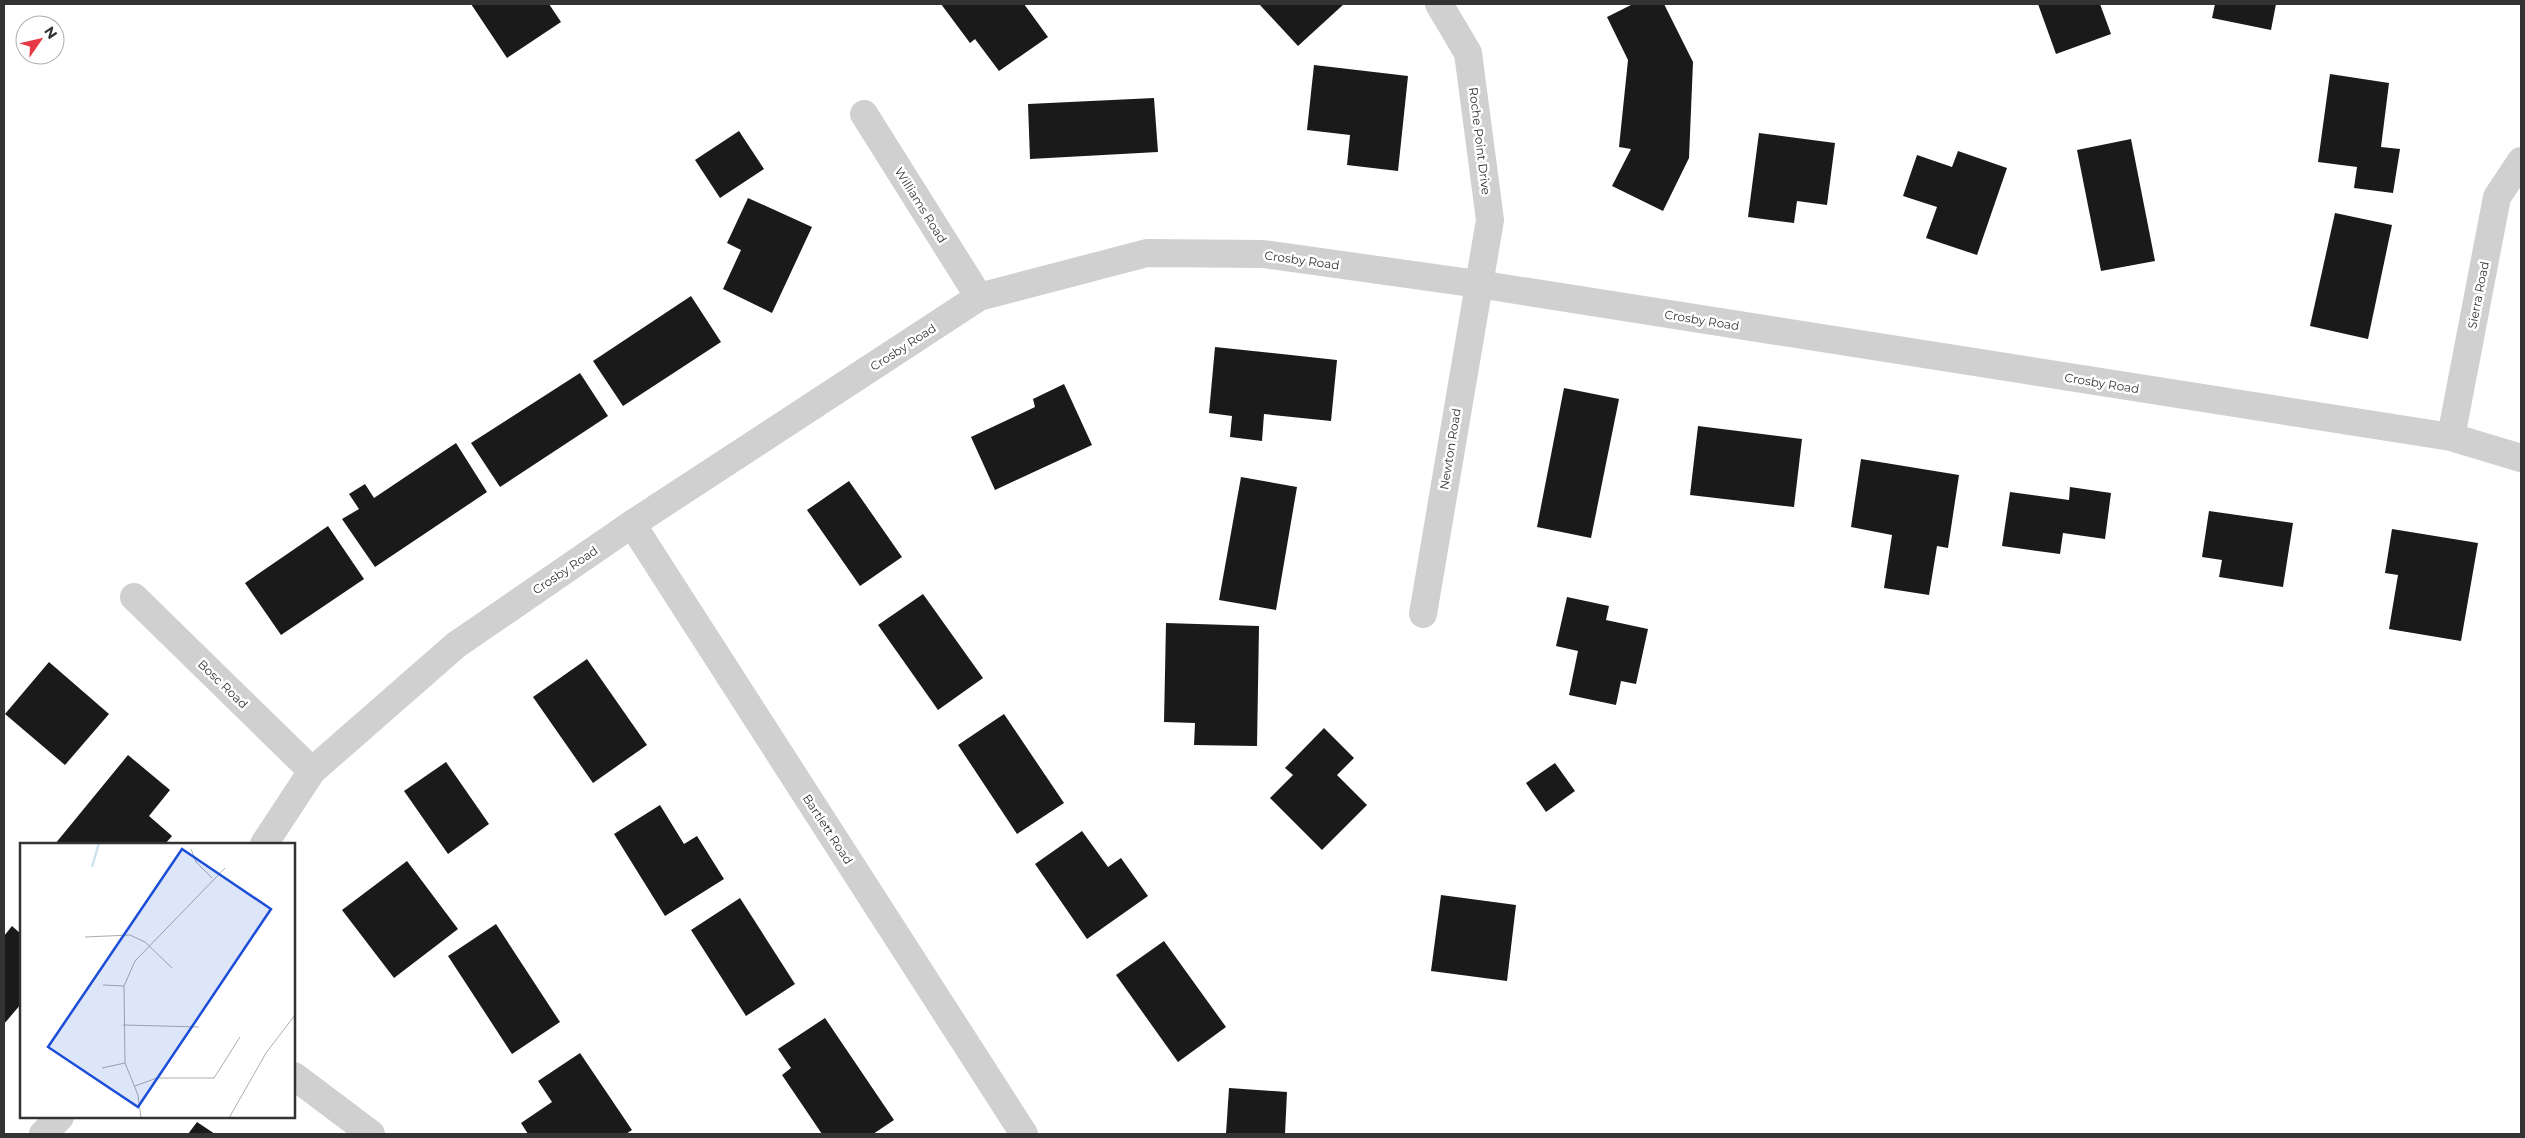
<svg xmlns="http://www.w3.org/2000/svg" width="2525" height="1138" viewBox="0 0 2525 1138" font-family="Montserrat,sans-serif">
<rect width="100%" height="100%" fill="#fff"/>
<g fill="#1a1a1a">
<polygon points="471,4 549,4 561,22 507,58"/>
<polygon points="941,4 1024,4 1048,37 999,71 975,39 970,43"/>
<polygon points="1259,4 1344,4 1298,46"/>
<polygon points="1633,4 1664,4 1693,62 1689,158 1663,211 1612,186 1631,149 1619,147 1628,60 1607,17"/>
<polygon points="2038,4 2100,4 2111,34 2056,54"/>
<polygon points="2215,4 2276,4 2271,30 2212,18"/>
<polygon points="1314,65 1408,76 1398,171 1347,165 1350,135 1307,130"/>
<polygon points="2330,74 2389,83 2381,147 2400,149 2393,193 2354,188 2357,167 2318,162"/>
<polygon points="1154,98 1158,152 1030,159 1028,104"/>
<polygon points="739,131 764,169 720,198 695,160"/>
<polygon points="1759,133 1835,143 1827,205 1797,201 1794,223 1748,217"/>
<polygon points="2131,139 2155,261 2101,271 2077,150"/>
<polygon points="1958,151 2007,168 1977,255 1926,238 1937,207 1903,196 1917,155 1952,167"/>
<polygon points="748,198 812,227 772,313 723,289 741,250 727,243"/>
<polygon points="2335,213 2392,225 2368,339 2310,326"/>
<polygon points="691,296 721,342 623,406 593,361"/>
<polygon points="1215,347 1337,360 1331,421 1264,414 1262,441 1230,437 1232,416 1209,413"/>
<polygon points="580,373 608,416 500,487 471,443"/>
<polygon points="1064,384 1092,445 995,490 971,437 1035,407 1033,399"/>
<polygon points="1564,388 1619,399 1591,538 1537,527"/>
<polygon points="1698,426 1802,439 1794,507 1690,495"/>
<polygon points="456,443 487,492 375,567 342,519 359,509 349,494 365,484 374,498"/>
<polygon points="1861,459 1959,475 1948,548 1937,546 1929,595 1884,588 1892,535 1851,527"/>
<polygon points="1241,477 1297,487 1276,610 1219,600"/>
<polygon points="849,481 902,557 860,586 807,510"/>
<polygon points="2070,487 2111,493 2105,539 2063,533 2060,554 2002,546 2010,492 2069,500"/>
<polygon points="2209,511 2293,523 2283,587 2219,577 2222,560 2202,557"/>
<polygon points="328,526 364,579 281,635 245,583"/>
<polygon points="2392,529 2478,543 2461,641 2389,629 2398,575 2385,573"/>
<polygon points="923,594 983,678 938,710 878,625"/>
<polygon points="1567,597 1609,606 1606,620 1648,629 1636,684 1621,681 1616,705 1569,695 1578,651 1556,646"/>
<polygon points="1166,623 1259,626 1257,746 1194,745 1195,723 1164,722"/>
<polygon points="587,659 647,745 593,783 533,697"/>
<polygon points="49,662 109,714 65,765 5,714"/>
<polygon points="1004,714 1064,803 1017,834 958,745"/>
<polygon points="1324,728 1354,758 1337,775 1367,805 1322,850 1270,798 1293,775 1285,768"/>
<polygon points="128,755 170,790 149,816 172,836 165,844 55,844"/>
<polygon points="446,762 489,824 448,854 404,791"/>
<polygon points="1555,763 1575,791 1546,812 1526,783"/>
<polygon points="660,805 684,844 697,836 724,879 665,916 614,834"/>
<polygon points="1082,831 1108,867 1121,858 1148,896 1087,939 1035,864"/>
<polygon points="407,861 458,929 394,978 342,910"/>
<polygon points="1441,895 1516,905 1507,981 1431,971"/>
<polygon points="740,898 795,984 746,1016 691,930"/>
<polygon points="496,924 560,1022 512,1054 448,956"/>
<polygon points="12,926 21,934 21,1004 4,1024 4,936"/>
<polygon points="1164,941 1226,1027 1178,1062 1116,975"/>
<polygon points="825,1018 894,1120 873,1134 822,1134 782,1075 791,1068 778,1049"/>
<polygon points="580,1053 632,1130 626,1134 528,1134 521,1123 552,1102 538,1081"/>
<polygon points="1229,1088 1287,1092 1285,1134 1226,1134"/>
<polygon points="197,1122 215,1134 188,1134"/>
</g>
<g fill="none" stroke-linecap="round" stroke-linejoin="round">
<g stroke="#d0d0d0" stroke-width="28">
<polyline points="864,114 979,297"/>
<polyline points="2451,437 2497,197 2521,161"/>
<polyline points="632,524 1024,1134"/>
<polyline points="134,597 312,771"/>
<polyline points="1423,614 1490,220 1468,53 1439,4"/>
<polyline points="264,844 312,771 456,645 632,524 979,297 1147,253 1263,254 1478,284 2451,437 2521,458"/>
<polyline points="294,1076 371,1134"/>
<polyline points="43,1134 60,1117"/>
</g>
</g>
<g text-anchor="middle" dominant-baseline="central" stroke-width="5" stroke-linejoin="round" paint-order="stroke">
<g font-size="12" fill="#333" stroke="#fff">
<text transform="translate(1480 141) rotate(83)">Roche Point Drive</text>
<text transform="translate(921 205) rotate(58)">Williams Road</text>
<text transform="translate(1302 260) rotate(8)">Crosby Road</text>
<text transform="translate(2478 295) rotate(-79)">Sierra Road</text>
<text transform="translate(1702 320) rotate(9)">Crosby Road</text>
<text transform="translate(903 347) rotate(-33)">Crosby Road</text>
<text transform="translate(2102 383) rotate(9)">Crosby Road</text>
<text transform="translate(1450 449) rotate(-81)">Newton Road</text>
<text transform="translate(565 570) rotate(-34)">Crosby Road</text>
<text transform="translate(223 684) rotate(44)">Bosc Road</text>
<text transform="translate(828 829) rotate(57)">Bartlett Road</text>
</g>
</g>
<g transform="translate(20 843)">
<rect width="275" height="275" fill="#fff"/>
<path fill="none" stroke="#cfe2ee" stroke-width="2.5" d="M72,24L79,0"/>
<path fill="none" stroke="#adadad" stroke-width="1" d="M171,6L176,19L192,35M65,94L110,92L125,99L152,125M83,142L104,143M103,182L179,184M82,225L105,220M115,243L137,235H194L220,194M121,275L118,252L105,220L104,143L115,118L205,25M209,275L246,210L275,172"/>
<path fill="#1d4ed8" fill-opacity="0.15" stroke="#1d4ed8" stroke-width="2.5" d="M162,6L251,66L118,264L28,204Z"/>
<rect width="275" height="275" fill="none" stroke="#333" stroke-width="2.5"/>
</g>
<rect width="2525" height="1138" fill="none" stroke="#333333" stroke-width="10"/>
<g transform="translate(40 40) rotate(56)"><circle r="24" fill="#ffffff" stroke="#adadad"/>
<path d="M0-4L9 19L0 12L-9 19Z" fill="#e63946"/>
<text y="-8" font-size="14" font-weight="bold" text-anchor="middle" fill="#333333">N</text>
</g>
</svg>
